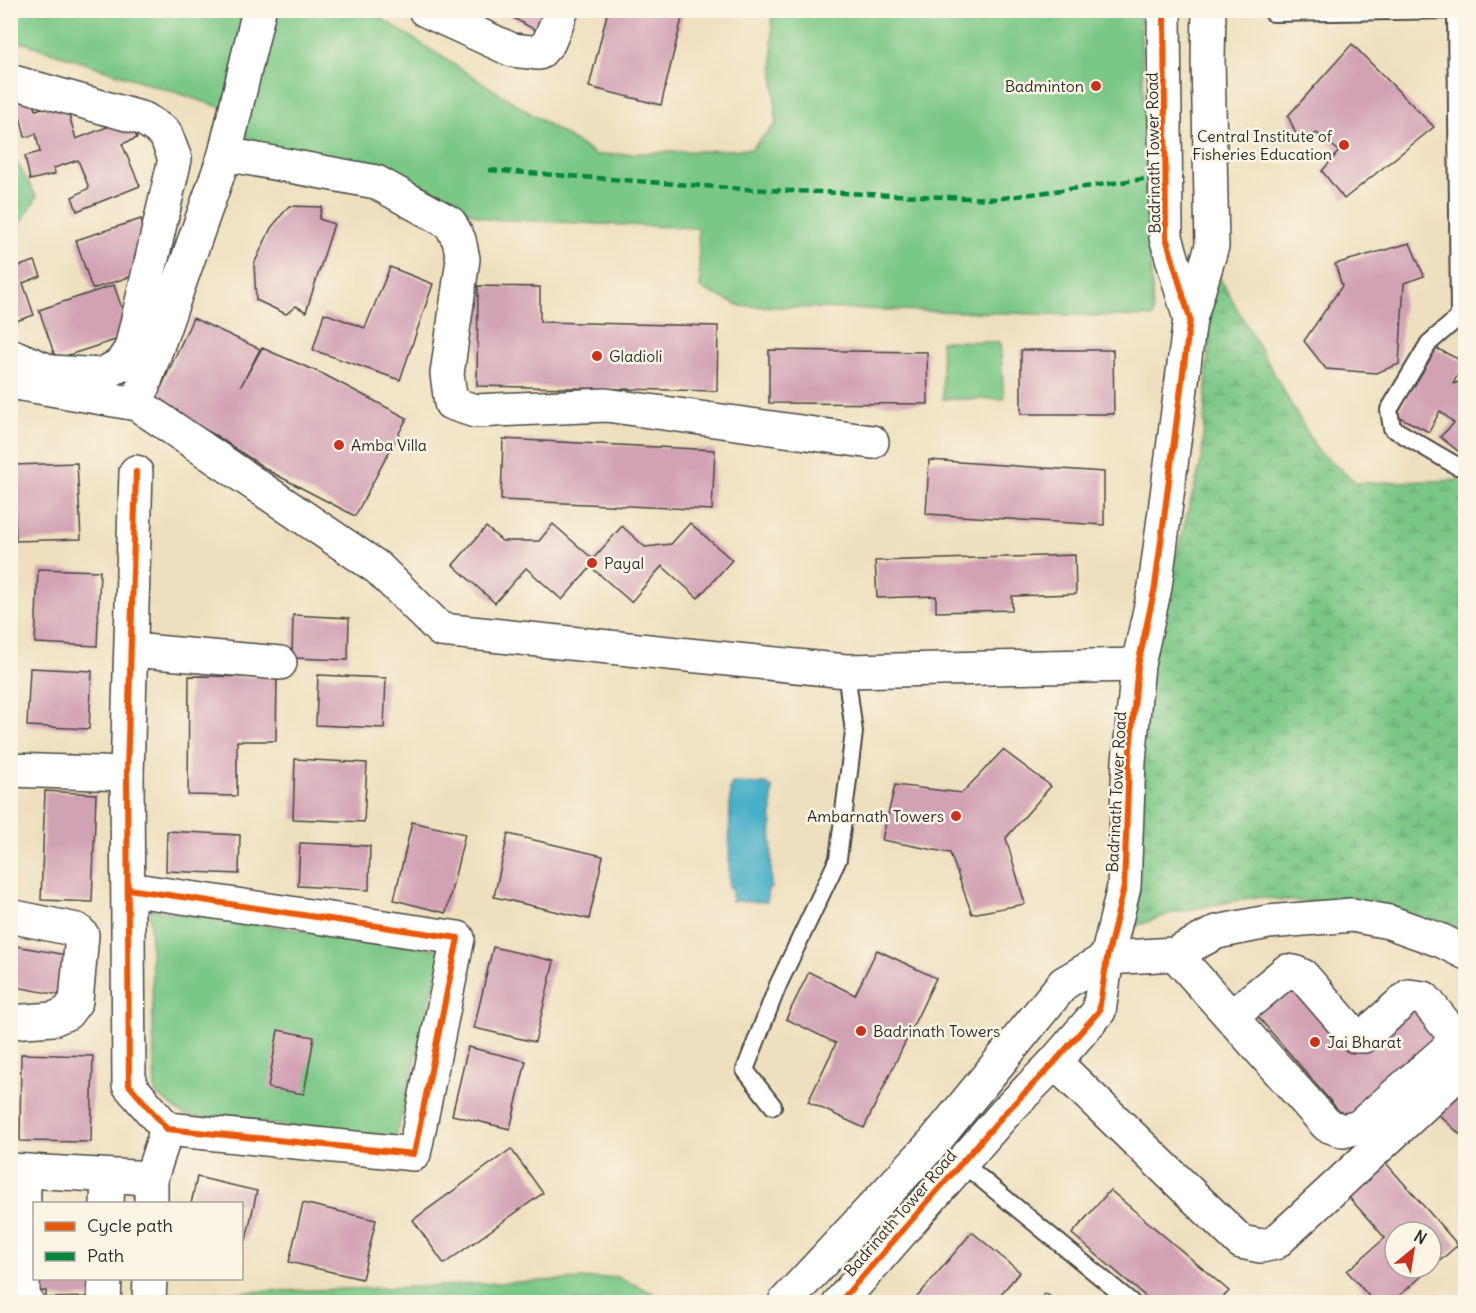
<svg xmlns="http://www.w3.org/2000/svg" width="1476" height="1313" viewBox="0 0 1476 1313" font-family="Delius,sans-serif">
<defs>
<pattern id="wetland-marsh" width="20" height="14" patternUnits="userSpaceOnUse" patternTransform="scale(1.5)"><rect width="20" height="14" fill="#7ac786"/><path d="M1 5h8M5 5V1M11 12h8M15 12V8" fill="none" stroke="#64a26e"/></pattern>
</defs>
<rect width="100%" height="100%" fill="#fcf5e5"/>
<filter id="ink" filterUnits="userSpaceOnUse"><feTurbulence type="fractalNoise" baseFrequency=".0167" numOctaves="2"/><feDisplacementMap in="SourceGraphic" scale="12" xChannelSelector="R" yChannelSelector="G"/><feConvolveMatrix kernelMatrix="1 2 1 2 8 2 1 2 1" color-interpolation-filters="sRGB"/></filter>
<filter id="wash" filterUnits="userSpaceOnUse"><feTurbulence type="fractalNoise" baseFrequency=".008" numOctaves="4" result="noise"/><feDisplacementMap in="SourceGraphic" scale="24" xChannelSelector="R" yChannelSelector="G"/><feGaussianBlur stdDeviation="1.35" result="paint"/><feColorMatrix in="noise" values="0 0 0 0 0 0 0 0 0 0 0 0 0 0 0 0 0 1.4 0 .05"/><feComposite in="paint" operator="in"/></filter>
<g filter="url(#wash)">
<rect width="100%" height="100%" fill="#eee0bf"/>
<g fill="#7ac786" stroke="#527958" stroke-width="1.5">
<polygon points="11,11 249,11 223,108 11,39"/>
<polygon points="267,11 370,11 596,155 751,149 776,124 771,11 699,11 1140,11 1153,317 741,306 700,288 698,228 487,219 371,172 232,149"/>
<polygon points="10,160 18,165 37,197 22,221 11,234"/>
<polygon points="941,341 1000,342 1004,399 943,399"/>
<polygon points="150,909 443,950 396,1138 184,1115 155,1093"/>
<polygon points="618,1277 672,1302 166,1302 168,1294 421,1287"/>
</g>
<polygon fill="url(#wetland-marsh)" stroke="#527958" stroke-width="1.5" points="1213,266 1318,451 1357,483 1465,480 1465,955 1371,909 1255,897 1172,913 1114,934 1127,684 1175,559 1202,459"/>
<polygon fill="#47afc7" stroke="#396d79" stroke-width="1.5" points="732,783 768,784 768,787 772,787 771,888 768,889 767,902 732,901 732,888 729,888 730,786 732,786"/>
<g id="blocks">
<g fill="#d1a1b4" fill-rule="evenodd">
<polygon points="499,10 545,10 537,31"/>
<polygon points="608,10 684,10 661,105 589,87"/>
<polygon points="1352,44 1434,127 1344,199 1322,171 1339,151 1317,133 1299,141 1288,116"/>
<polygon points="31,92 36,110 65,101 76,139 128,119 137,138 122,144 140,186 77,211 72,197 89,188 78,160 54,168 55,174 30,180 25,156 40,152 36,134 25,137 15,96"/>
<polygon points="289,206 322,207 319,219 334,224 306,312 296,306 286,314 256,300 254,264 271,228"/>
<polygon points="141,219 147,239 138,242 148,271 92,289 76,240"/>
<polygon points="1410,243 1424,276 1404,283 1399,364 1376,373 1326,369 1304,341 1342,286 1335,264"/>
<polygon points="35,261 41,276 23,283 34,315 10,323 10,278 15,276 13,268"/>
<polygon points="390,267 433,284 400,380 313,350 324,313 365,328"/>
<polygon points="114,285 131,335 56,359 39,310"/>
<polygon points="478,286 540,287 540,322 718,326 717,391 477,386"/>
<polygon points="193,318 260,349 241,386 262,348 323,374 407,418 355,516 271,472 215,435 154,403"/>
<polygon points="1432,346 1464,362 1453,384 1466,379 1466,457 1440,437 1454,423 1440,411 1429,432 1397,416"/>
<polygon points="769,350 927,352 928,404 769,403"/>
<polygon points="1021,350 1113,350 1114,414 1021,414"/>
<polygon points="503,439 715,450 712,510 501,500"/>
<polygon points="929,460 1104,472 1104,525 926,514"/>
<polygon points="77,463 81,539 16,541 13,465"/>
<polygon points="690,523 732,560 698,598 662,566 631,602 591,567 562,600 526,568 495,603 453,565 486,527 502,541 539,541 553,524 593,559 622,526 645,547 671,544"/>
<polygon points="1075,555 1076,594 1012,596 1012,610 936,612 936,596 877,598 875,561"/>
<polygon points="38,569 100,571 97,646 35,643"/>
<polygon points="293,615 349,618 348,660 292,658"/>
<polygon points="30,668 92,671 89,729 27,726"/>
<polygon points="318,675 386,678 384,728 316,725"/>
<polygon points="189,676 277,677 276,741 237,741 237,796 188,795"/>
<polygon points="1003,750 1051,786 1006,838 1025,904 972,914 950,853 882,840 895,785 962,793"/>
<polygon points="295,759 367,763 364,822 293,819"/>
<polygon points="45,791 96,794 92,902 41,900"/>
<polygon points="10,795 16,796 12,876 10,876"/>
<polygon points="412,822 465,834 446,913 394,900"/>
<polygon points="167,831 240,835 239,874 166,871"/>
<polygon points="508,834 603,856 589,919 494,897"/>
<polygon points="300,843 370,846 369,890 298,886"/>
<polygon points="10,945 67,955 59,995 10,986"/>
<polygon points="493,947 554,961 535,1042 474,1028"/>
<polygon points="877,950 936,978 864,1128 808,1102 836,1043 786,1019 809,972 855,995"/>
<polygon points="1294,978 1357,1051 1416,1001 1444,1034 1345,1118 1254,1012"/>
<polygon points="278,1030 314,1037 304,1094 268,1088"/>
<polygon points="468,1047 526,1061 510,1129 452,1115"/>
<polygon points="21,1054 93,1056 91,1142 20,1141"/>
<polygon points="1466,1086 1466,1140 1438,1114"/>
<polygon points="511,1149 543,1193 444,1264 413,1220"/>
<path d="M1385,1162L1458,1245L1392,1302H1374L1347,1271L1385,1238L1347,1195ZM1395,1232H1431V1268H1395Z"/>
<polygon points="197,1177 257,1191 246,1240 242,1239 242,1204 191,1204"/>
<polygon points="1110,1190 1229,1291 1219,1302 1152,1302 1072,1234"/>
<polygon points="303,1203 376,1220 362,1279 289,1262"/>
<polygon points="972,1232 1020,1272 994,1302 913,1302"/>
<polygon points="34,1278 94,1278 95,1297 46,1298 46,1291 32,1291"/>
<polygon points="1045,1293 1058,1302 1038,1302"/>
</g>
</g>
</g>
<g filter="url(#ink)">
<use href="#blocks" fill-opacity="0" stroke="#484641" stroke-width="1.5"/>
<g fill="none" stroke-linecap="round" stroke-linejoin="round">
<g stroke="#484641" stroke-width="20">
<g id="service">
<polyline points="1456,10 1459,317"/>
<polyline points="1273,13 1454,10"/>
<polyline points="1459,317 1429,343 1389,410 1392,428 1457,466 1466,464"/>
<polyline points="773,1106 745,1070 778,985 838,859 854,732 846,671"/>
<polyline points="962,1163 1131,1302"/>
</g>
</g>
<g stroke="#484641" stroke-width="36">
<g id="minor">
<polyline points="425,10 512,50 539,53 549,42 562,10"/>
<polyline points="10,81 144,119 165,133 175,159 131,349 120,365 101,375 51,372 10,355"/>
<polyline points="225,154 376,182 450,223 459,240 463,259 447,374 451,403 475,411 606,405 872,442"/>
<polyline points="10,382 137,404 378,568 441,630 846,671 1138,665"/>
<polyline points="137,404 225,154 259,10"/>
<polyline points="132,650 280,663"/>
<polyline points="10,770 127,774"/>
<polyline points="128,889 458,938 414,1154 167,1129 129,1085 127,774 136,472"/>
<polyline points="10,916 77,930 82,935 76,1001 67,1013 53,1019 10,1022"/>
<polyline points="1175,954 1327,1125 1343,1131 1359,1127 1452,1045 1454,1035 1424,998 1409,996 1364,1036 1355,1036 1303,976 1294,972 1287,971 1231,1017"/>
<polyline points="1107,958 1175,954 1217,932 1268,922 1352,915 1389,922 1442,941 1466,953"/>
<polyline points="1053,1064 1067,1074 1241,1242 1261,1246 1275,1243 1466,1066"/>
<polyline points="10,1170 151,1178"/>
<polyline points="24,1171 23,1298 27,1302"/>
<polyline points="107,1204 108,1176"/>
<polyline points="151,1204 151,1178 167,1129"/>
<polyline points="104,1302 105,1278"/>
<polyline points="149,1302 150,1278"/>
</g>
</g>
<g stroke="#484641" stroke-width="36">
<g id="tertiary">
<polyline points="1190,319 1212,246 1208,59 1209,10"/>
<polyline points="785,1302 934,1142 1064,983 1107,958"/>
<polyline points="840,1302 1006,1112 1053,1064 1099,1011 1107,958 1124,887 1129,761 1138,665 1155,587 1190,319 1166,237 1164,10"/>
</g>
</g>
<use href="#service" stroke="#fff" stroke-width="16"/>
<use href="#minor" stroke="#fff" stroke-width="33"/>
<use href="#tertiary" stroke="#fff" stroke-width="33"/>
<polyline stroke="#00873e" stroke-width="4.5" stroke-dasharray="9 4.5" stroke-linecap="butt" points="489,170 743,189 995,199 1166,176"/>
<g stroke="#fcf5e5" stroke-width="10">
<g id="cycleway">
<polyline points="128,889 458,938 414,1154 167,1129 129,1085 127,774 136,472"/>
<polyline points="840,1302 1006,1112 1053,1064 1099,1011 1107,958 1124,887 1129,761 1138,665 1155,587 1190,319 1166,237 1164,10"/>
</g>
</g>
<use href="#cycleway" stroke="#e8590c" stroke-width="6"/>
</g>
</g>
<g fill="#c8321e" stroke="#fcf5e5" stroke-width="2">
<circle cx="1096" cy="86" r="6"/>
<circle cx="1344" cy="145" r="6"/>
<circle cx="597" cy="356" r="6"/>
<circle cx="339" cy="445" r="6"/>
<circle cx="592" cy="563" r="6"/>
<circle cx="956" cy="816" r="6"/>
<circle cx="861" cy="1031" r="6"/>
<circle cx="1315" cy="1042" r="6"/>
</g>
<g text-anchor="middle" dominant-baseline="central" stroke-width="5" stroke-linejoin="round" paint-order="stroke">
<g font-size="16" fill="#2b2b2b" stroke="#fcf5e5" text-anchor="start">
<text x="1084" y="86" text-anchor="end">Badminton</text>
<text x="1332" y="136" text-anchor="end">Central Institute of<tspan x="1332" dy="18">Fisheries Education</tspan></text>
<text x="609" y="356">Gladioli</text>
<text x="351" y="445">Amba Villa</text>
<text x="604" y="563">Payal</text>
<text x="944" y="816" text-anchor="end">Ambarnath Towers</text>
<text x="873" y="1031">Badrinath Towers</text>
<text x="1327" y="1042">Jai Bharat</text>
</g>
<g font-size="16" fill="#2b2b2b" stroke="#fcf5e5">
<text transform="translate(1153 153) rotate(-91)">Badrinath Tower Road</text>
<text transform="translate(1116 792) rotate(-87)">Badrinath Tower Road</text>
<text transform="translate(900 1213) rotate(-49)">Badrinath Tower Road</text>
</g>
</g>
<rect width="1476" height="1313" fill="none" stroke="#fcf5e5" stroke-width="36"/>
<rect x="33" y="1202" width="210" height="78" fill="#fcf5e5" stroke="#a8a49b" stroke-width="1.5"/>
<rect x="45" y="1222" width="30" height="9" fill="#e8590c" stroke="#a8a49b" stroke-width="1.5"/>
<text x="87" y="1232" font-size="18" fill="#2b2b2b">Cycle path</text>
<rect x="45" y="1252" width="30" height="9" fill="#00873e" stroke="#a8a49b" stroke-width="1.5"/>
<text x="87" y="1262" font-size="18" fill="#2b2b2b">Path</text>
<g transform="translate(1413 1250) rotate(30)"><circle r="28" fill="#fcf5e5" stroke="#a8a49b" stroke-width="1.5"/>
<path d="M0-4.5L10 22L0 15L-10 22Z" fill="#c8321e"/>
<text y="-9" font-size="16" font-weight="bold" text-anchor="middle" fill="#2b2b2b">N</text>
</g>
</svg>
